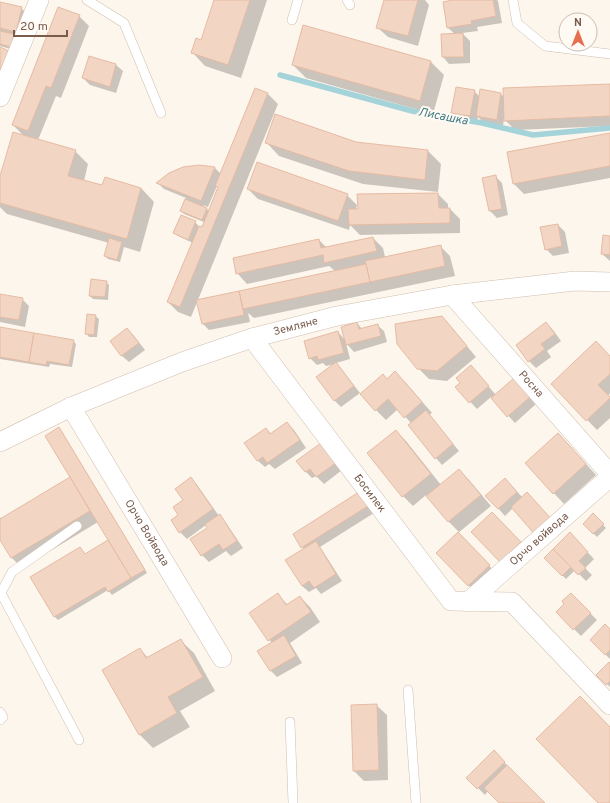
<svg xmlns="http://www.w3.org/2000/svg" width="610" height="803" viewBox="0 0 610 803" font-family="Overpass,sans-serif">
<rect width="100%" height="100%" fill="#fdf6ec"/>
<g fill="#0003" fill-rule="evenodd">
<polygon points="215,0 267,0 241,78 205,66 192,52 202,41"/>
<polygon points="385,0 425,0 429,5 418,46 388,37 377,27"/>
<polygon points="458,0 497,0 498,1 502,23 477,27 478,31 462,33 470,41 470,63 449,64 443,57 455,34 448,28"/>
<polygon points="0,3 21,8 32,18 14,50 0,46"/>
<polygon points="79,16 89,26 61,98 56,96 38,140 75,151 88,164 84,181 103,186 105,179 141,188 154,202 140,252 124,247 120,262 108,259 105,256 109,243 7,214 0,207 0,179 24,136 13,125"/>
<polygon points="431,62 444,75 433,114 306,78 293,65"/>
<polygon points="116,65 123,71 116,93 90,85 83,78"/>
<polygon points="610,85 610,126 515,130 504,119 503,126 484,123 478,117 477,122 459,119 452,112 474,91 480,97 481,90 501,94 504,97"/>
<path d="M256,89L268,94L278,104L191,317L178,312L168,302L193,243L178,236L174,233L195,222L198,225V226L202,228L204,222L184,214L181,211L186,198L164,189L158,183L199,166L215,168L221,174ZM217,186L219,188L209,211L203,205L208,207Z"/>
<polygon points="610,134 610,178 524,194 514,184 508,153"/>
<polygon points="266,142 356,143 428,151 441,164 438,192 363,184 279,156"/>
<polygon points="495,176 502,183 508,215 497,218 490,211 483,178"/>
<polygon points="248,189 347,195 357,205 356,210 438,194 448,204 448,209 450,209 460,219 460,233 360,235 350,225 349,230 258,199"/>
<polygon points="558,225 565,232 569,253 553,256 546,249"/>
<polygon points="610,237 610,261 602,254"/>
<polygon points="373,238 383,248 385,257 440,246 450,256 455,276 254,318 248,313 250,322 209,330 202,323 198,301 335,271 329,266 247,284 237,273 319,240 327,248"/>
<polygon points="106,282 109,285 108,300 93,299 90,296"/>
<polygon points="0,295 22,299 29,306 25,327 0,322"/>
<polygon points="95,316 99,319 97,337 89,337 86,333"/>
<polygon points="442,317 452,328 476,357 447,381 429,379 418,368"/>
<polygon points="357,323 362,329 377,325 384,331 387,342 354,352 346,343 350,359 336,363 342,370 360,393 341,407 335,401 335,364 326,366 323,363 317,365 310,358 338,332 346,341"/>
<polygon points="546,323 553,330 561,341 547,351 551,357 536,368 529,361 517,346"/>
<polygon points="0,328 73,341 76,344 72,367 50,364 49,367 0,359"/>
<polygon points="127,329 134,336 145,350 129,362 122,356 111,341"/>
<polygon points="610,357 610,393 608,396 610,398 610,418 597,430 552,384"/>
<polygon points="395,373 406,383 432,413 429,415 459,451 442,465 436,458 411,423 398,409 386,420 376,410 387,380"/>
<polygon points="477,373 496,395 513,379 536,404 515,423 491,397 477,409 456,387"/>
<polygon points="287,423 294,430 306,448 275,469 269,464 265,467 258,461 246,443 266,429 271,434"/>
<polygon points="59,429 62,432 147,573 112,595 108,590 58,620 55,617 31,577 80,548 85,555 109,540 98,522 22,568 12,558 0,538 0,517 1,519 71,477"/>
<polygon points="396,431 406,441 441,485 459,470 469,480 491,506 458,533 499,576 479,596 437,553 459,532 449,522 426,495 413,506 403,496"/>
<polygon points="568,444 596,475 564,504 526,463"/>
<polygon points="320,445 342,470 324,484 316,476 312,478 305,471"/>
<polygon points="191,479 197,485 219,516 226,523 243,548 231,556 226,551 209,562 202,555 208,528 206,525 187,539 180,532 180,515"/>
<polygon points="512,486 523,498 505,516 487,496"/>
<polygon points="359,494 374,513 320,547 342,581 321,594 316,588 309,592 302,586 304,549 294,535"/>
<polygon points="593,515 606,528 597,537 584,524"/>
<polygon points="570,534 594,559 585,568 592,575 586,581 575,570 566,579 545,558"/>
<polygon points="277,594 288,605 300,597 310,607 320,622 290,643 302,663 277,677 271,671 259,651 272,643 250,613"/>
<polygon points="571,594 597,620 581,636 557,612 565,604"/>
<polygon points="610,630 610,659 591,640"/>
<polygon points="180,640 194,653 215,691 180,711 190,727 153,748 140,735 103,670 140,649 148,658"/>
<polygon points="610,664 610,687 597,675"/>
<polygon points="376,705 387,715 388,780 364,781 354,771"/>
<polygon points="494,752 511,769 543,803 500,803 488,791 485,795 468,778"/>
</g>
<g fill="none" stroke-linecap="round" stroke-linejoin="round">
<polyline stroke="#a5d3da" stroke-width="5.5" points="280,75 412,111 482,123 533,135 610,128"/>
</g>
<g fill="#f3d5c3" stroke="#e6bba3">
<polygon points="214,0 250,0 228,65 191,53 196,38 201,40"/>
<polygon points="384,0 418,0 408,36 376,28"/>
<polygon points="452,0 493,0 496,16 471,21 472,24 447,28 443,2"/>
<polygon points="0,2 22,7 16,32 0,28"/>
<polygon points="58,7 80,15 51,88 46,86 28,131 12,125"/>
<polygon points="303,25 431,61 420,101 292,65"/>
<polygon points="0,31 14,34 11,47 0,44"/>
<polygon points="463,33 464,57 442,57 441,34"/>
<polygon points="0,47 9,51 0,72"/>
<polygon points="89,56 116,64 110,87 82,78"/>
<polygon points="610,84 610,116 504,121 503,88"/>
<polygon points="456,87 475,90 470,116 451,113"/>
<polygon points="255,88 268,93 180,307 167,302 199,226 202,227 218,187 215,186"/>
<polygon points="480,89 501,93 497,120 476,116"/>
<polygon points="275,114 356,142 428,150 425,180 349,171 265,143"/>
<polygon points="13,132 76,150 68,176 102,185 105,177 141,188 127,239 0,203 0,176"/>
<polygon points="610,133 610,166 513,184 507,152"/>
<polygon points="257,162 348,194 338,221 247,189"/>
<polygon points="199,165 215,167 201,201 156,183 169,173 183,167"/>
<polygon points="496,175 502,209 489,211 482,178"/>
<polygon points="438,193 439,208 450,208 450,223 349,225 348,209 358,209 357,194"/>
<polygon points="185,199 207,208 202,220 180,211"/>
<polygon points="181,215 196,221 188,240 173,233"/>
<polygon points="558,224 562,246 545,250 540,227"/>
<polygon points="603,235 610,236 610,255 601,254"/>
<polygon points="373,237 377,251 324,263 323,255 236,274 233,258 319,239 321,248"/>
<polygon points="109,238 122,242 117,260 104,256"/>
<polygon points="441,245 445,266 370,282 365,261"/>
<polygon points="366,264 370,282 243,309 239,291"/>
<polygon points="91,279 107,281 105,297 89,296"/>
<polygon points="239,291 244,315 202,324 196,300"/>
<polygon points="0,294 23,298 19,320 0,317"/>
<polygon points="87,314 96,315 94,335 85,334"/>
<polygon points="442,316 467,346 437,371 417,369 397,344 395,324"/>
<polygon points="357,322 359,329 378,324 381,336 346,345 341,327"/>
<polygon points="546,322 555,334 541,344 545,349 528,362 516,345"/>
<polygon points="0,327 34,333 29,362 0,357"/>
<polygon points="127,328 139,343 121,356 110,341"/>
<polygon points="338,331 344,353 318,360 317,356 309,359 304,341"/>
<polygon points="34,333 74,340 69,365 47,361 46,365 29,362"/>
<polygon points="596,341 610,356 610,374 598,385 610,397 610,398 586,421 551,384"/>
<polygon points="336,362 354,386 334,401 316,377"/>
<polygon points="471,365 489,386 469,403 455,387 460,383 456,378"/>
<polygon points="395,371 422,402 404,418 388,399 375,411 360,394 383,374 387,379"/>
<polygon points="514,378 530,397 507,417 491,398"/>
<polygon points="426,410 453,444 435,459 408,425"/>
<polygon points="287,422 300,440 267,463 263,457 257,461 244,443 266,428 270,434"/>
<polygon points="59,427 145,570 131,578 45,436"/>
<polygon points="396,430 431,474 402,497 367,453"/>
<polygon points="558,433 586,464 553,494 525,463"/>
<polygon points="321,443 336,463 316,477 310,469 305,472 296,461"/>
<polygon points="459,469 481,495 448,522 426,496"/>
<polygon points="70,477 90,511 11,558 0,540 0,519"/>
<polygon points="191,477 213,509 179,533 171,520 178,515 173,507 183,500 175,489"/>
<polygon points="505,478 517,492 498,509 485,496"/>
<polygon points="359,492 368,506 301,548 293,534"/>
<polygon points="527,492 554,522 537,537 511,507"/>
<polygon points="492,512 521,542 500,562 471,532"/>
<polygon points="593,513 604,524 593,534 583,524"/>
<polygon points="220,514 237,541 223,550 219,544 201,556 190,539 207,528 205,524"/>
<polygon points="458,532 490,565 468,586 436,553"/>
<polygon points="570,532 588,552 579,561 586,568 578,575 553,549"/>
<polygon points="108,540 131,578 108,592 105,587 54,617 30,577 80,547 85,554"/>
<polygon points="316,541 336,574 314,588 309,581 302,586 285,560"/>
<polygon points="553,549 571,567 562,576 544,558"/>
<polygon points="278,593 286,605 300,596 311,612 268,641 249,613"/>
<polygon points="571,593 591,613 573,630 556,612 564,604 562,601"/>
<polygon points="605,624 610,629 610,650 605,655 590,640"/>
<polygon points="284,635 296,656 270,671 257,651"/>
<polygon points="181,639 203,677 168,697 177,713 139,735 102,670 140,648 146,658"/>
<polygon points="609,662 610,663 610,681 606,685 596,675"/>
<polygon points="580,696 610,727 610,803 598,803 536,739"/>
<polygon points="377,704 379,770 353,771 351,705"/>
<polygon points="494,750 505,762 477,789 466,778"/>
<polygon points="507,765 545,803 499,803 484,788"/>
</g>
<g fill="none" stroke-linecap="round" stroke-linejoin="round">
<g stroke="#d1beb0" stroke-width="10">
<g id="lane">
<polyline points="87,0 124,23 161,113"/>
<polyline points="347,0 350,5"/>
<polyline points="513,0 517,23 545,46 610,54"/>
<polyline points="292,20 298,0"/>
<polyline points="1,593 79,740"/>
<polyline points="0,594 1,593 12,572 77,526"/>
<polyline points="408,690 416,803"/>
<polyline points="0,712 3,717 0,720"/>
<polyline points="290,722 293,803"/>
</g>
</g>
<g stroke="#d1beb0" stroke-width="20">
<g id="street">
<polyline points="0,97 39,0"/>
<path id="s1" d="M452,295L610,474"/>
<path id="s2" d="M252,338L451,601L512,602L610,705"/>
<path id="s3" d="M71,407L222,658"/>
<path id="s4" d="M0,442L71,407L182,362L252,338L337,316L452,295L575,281L610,282"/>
<path id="s5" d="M468,602L610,477"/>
</g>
</g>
<use href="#lane" stroke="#fff" stroke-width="9"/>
<use href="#street" stroke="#fff" stroke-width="19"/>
</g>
<g text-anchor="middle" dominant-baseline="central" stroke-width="4" stroke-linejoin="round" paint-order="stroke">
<g font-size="11" fill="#7a5c4d" stroke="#fffaf3">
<text stroke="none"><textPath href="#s4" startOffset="318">Земляне</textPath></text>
<text stroke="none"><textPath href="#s1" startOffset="119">Росна</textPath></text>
<text stroke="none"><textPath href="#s2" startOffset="195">Босилек</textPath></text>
<text stroke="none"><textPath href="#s3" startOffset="147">Орчо Войвода</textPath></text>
<text stroke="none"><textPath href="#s5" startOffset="95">Орчо войвода</textPath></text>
</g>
<g font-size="12" font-style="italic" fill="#437c86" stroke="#fffaf3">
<text transform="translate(443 117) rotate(11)">Лисашка</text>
</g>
</g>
<g transform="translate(578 32)"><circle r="19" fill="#fffaf3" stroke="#cabbb1"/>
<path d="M0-3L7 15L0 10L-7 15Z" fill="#e76f51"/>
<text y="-6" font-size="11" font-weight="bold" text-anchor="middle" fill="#7a5c4d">N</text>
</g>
<path d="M14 30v6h53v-6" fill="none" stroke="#7a5c4d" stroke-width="2"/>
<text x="20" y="30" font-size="12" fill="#7a5c4d" stroke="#fffaf3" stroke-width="3" paint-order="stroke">20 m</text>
</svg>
